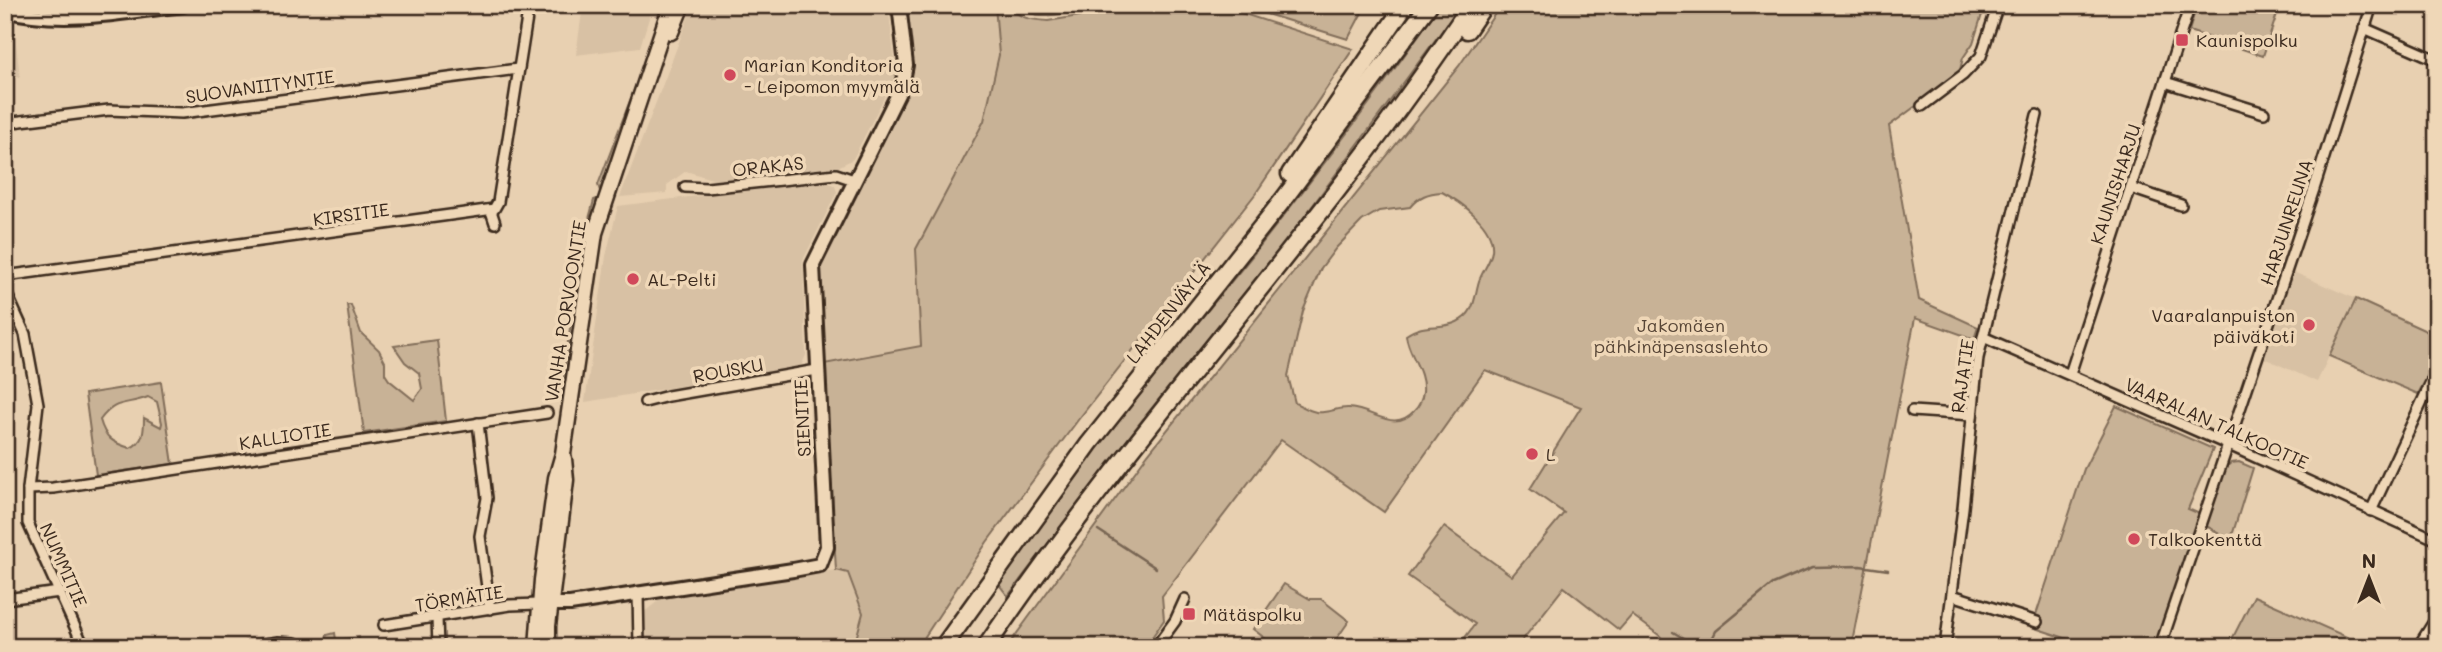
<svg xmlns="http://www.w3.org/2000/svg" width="2442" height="652" viewBox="0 0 2442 652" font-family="Mali,sans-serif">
<rect width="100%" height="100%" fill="#e8d0b1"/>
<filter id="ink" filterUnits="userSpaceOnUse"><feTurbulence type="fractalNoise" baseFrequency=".0143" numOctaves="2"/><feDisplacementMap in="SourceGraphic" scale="14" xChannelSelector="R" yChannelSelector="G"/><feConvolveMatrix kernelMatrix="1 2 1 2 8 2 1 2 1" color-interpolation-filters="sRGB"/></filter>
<g filter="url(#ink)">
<g fill="#d8c1a4">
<polygon points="583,5 653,5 640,47 576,55"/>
<polygon points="693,5 888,5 895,61 894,78 853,159 838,167 718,181 686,171 667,185 667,193 620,197"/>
<polygon points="906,5 995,5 999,55 984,121 916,249 921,346 824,364 821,264 910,87 914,74"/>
<polygon points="5,32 15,35 20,77 5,79"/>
<polygon points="824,180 835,186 837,192 803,260 806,355 802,364 798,367 585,402 606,256 618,206"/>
<polygon points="2291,271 2356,299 2317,382 2264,358"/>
<polygon points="836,570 848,573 863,613 855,643 851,647 643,647 643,613 663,597"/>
</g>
<g fill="#c8b296" stroke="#826e5a" stroke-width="2" fill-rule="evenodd">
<path d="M995,5H1009C1018,19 1033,20 1048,21L1147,5H1216L1353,49L1256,193L1078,420L987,542L918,647H851L855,643L863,613L848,573L836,570L824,364L921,346L916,249L984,121L999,55Z"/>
<path d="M1016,5H1105C1079,9 1038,26 1016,5Z"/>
<polygon points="1237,5 1366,5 1348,39"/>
<path d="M1440,5H1461L1290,236L1139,424L1008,596L997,582C1077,469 1165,363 1252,256C1317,174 1380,91 1440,5Z"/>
<path d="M1501,5H1985L1973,43L1963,58L1959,74L1889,126L1919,300L1978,327L1974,339L1915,318L1851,647H1668L1660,636L1632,615L1619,630L1564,587L1517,647H1458L1475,624L1408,576L1444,527L1512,576L1564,513L1530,489L1581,407L1485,370L1384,512L1281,440L1162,596L1164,620L1145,647H1007L1148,454L1459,66ZM1442,192C1461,202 1495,226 1492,251C1490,263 1483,270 1479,281C1474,297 1476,313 1457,322C1441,330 1424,322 1406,335C1408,355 1425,370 1423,392C1422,400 1419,406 1414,411C1394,433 1375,410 1349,408C1338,407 1326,414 1316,412C1309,411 1302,406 1295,403L1288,376L1303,311L1321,268L1336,248L1362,221L1379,211L1410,207C1419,196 1428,193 1442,192Z"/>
<polygon points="2197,5 2280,5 2263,56 2189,31"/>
<polygon points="645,61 647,65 600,191 598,185"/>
<polygon points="597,199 582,274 562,397 560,392 585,234 594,200"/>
<polygon points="2356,299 2437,336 2437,358 2418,394 2329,356"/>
<polygon points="347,305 351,305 361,333 379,350 385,362 385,374 389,380 414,400 422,389 419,373 405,362 394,346 437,340 446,421 364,433"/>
<path d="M161,382L173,464L96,475L85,394ZM148,397L157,402L162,423L161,427L144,418C144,431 144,442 130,448C113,443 105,438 100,420C116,398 126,406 148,397Z"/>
<polygon points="2116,406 2213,449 2188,509 2200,514 2156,647 2092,647 2032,627 2084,469"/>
<polygon points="2239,462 2253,468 2231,539 2206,526 2226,467 2231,463"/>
<polygon points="1284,584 1310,599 1321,599 1349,621 1331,647 1276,647 1253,629"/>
<polygon points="2254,596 2365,645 2367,647 2228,647"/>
<polygon points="335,633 336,640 359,637 360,647 323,647 327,635"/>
</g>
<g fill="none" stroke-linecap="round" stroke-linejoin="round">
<g stroke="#786552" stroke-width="2.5">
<polyline points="1098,530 1156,568"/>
<polyline points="1673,632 1698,647"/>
<polyline points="1708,647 1716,631 1773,584 1813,567 1860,566 1888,570"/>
</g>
<g stroke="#3b2a1e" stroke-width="14">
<g id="street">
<polyline points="2364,28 2437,60"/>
<polyline points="2165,82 2264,113"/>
<polyline points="1922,106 1963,75 1981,56 1998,5"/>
<polyline points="5,123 109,110 182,113 518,69"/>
<polyline points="685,187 707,188 836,174 854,180"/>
<polyline points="2131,188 2181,205"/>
<polyline points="491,211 495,223"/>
<polyline points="5,276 494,209 498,202 529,5"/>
<polyline points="5,290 25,334 38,404 28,489 28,523 84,647"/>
<polyline points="1983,337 2229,445 2437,540"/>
<polyline points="2070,374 2190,5"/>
<polyline points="645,402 668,396 817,370"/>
<polyline points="1912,411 1972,415"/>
<polyline points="478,423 487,498 480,536 490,609"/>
<polyline points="28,489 53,488 547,413"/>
<polyline points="2371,511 2437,370"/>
<polyline points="638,592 639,647"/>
<polyline points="1952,595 2037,622"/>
<polyline points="5,599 60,592"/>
<polyline points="437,618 438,647"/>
<polyline points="384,625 510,605 539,604"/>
<polyline points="247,647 278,642 295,643"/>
<polyline points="1156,647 1175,621 1185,599"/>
<polyline points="1945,647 1963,508 1978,358 2037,115"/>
<polyline points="2160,647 2314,189 2372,5"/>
<polyline points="2418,647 2437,617"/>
</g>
</g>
<g stroke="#3b2a1e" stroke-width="18">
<g id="secondary">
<path d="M5,10C63,25 125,12 183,5"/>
<polyline points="543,604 570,604 793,570 820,565 827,547 813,265 902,86 906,65 899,5"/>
</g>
</g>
<g stroke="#3b2a1e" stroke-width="19">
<g id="primary">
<polyline points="671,32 682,5"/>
<polyline points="537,647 542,580 556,478 563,454 595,233 671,5"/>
<polyline points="548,647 548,626 566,480 564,459"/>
</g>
</g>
<g stroke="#3b2a1e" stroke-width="21">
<g id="highway">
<polyline points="1467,30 1484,5"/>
<polyline points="1290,174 1405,5"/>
<polyline points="943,647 1089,444 1283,200 1429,5"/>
<path d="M986,647C1136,425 1323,229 1471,5"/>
</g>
</g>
<use href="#street" stroke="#efd7b7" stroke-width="9"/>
<use href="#secondary" stroke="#efd7b7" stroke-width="12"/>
<use href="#primary" stroke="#efd7b7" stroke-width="14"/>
<use href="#highway" stroke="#efd7b7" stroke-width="16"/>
</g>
</g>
<g fill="#d1495b" stroke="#efd7b7" stroke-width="2.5">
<rect x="2175" y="33" width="14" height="14" rx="3.5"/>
<circle cx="730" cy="75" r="7"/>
<circle cx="633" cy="279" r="7"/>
<circle cx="2309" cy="325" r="7"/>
<circle cx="1532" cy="454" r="7"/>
<circle cx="2134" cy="539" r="7"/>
<rect x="1182" y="607" width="14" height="14" rx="3.5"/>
</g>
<g text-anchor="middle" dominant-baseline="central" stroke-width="7" stroke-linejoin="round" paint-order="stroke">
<g font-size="18" fill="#3b2a1e" stroke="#efd7b7" text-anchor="start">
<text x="2196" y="40">Kaunispolku</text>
<text x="744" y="65">Marian Konditoria<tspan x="744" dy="21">- Leipomon myymälä</tspan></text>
<text x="647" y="279">AL-Pelti</text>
<text x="2295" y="315" text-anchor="end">Vaaralanpuiston<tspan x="2295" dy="21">päiväkoti</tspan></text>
<text x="1546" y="454">L</text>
<text x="2148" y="539">Talkookenttä</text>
<text x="1203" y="614">Mätäspolku</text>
</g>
<g font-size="18" fill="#3b2a1e" stroke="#efd7b7">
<text transform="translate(260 86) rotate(-8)">SUOVANIITYNTIE</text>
<text transform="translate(768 166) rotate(-6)">ORAKAS</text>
<text transform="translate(2115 184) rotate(-72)">KAUNISHARJU</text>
<text transform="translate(351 214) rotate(-8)">KIRSITIE</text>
<text transform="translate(2286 222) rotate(-72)">HARJUNREUNA</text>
<text transform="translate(565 311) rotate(-81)">VANHA PORVOONTIE</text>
<text transform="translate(1168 312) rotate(-52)">LAHDENVÄYLÄ</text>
<text transform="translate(728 370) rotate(-10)">ROUSKU</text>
<text transform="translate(1962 376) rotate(-82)">RAJATIE</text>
<text transform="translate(802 418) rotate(-93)">SIENITIE</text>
<text transform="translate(2217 423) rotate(24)">VAARALAN TALKOOTIE</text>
<text transform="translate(285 436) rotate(-9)">KALLIOTIE</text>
<text transform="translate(64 565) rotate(66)">NUMMITIE</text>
<text transform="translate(459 598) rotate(-9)">TÖRMÄTIE</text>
</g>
<g font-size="18" fill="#574536" stroke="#efd7b7">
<text x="1681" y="325">Jakomäen<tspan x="1681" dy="21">pähkinäpensaslehto</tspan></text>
</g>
</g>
<rect width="2442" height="652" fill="none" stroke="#efd7b7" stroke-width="28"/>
<rect x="14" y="14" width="2414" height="624" fill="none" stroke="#3b2a1e" stroke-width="2.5" filter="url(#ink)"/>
<g transform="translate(2369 578)" stroke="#efd7b7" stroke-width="5" paint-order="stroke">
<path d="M0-5L12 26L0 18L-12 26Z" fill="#3b2a1e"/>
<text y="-10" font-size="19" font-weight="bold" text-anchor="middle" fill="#3b2a1e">N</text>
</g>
</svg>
